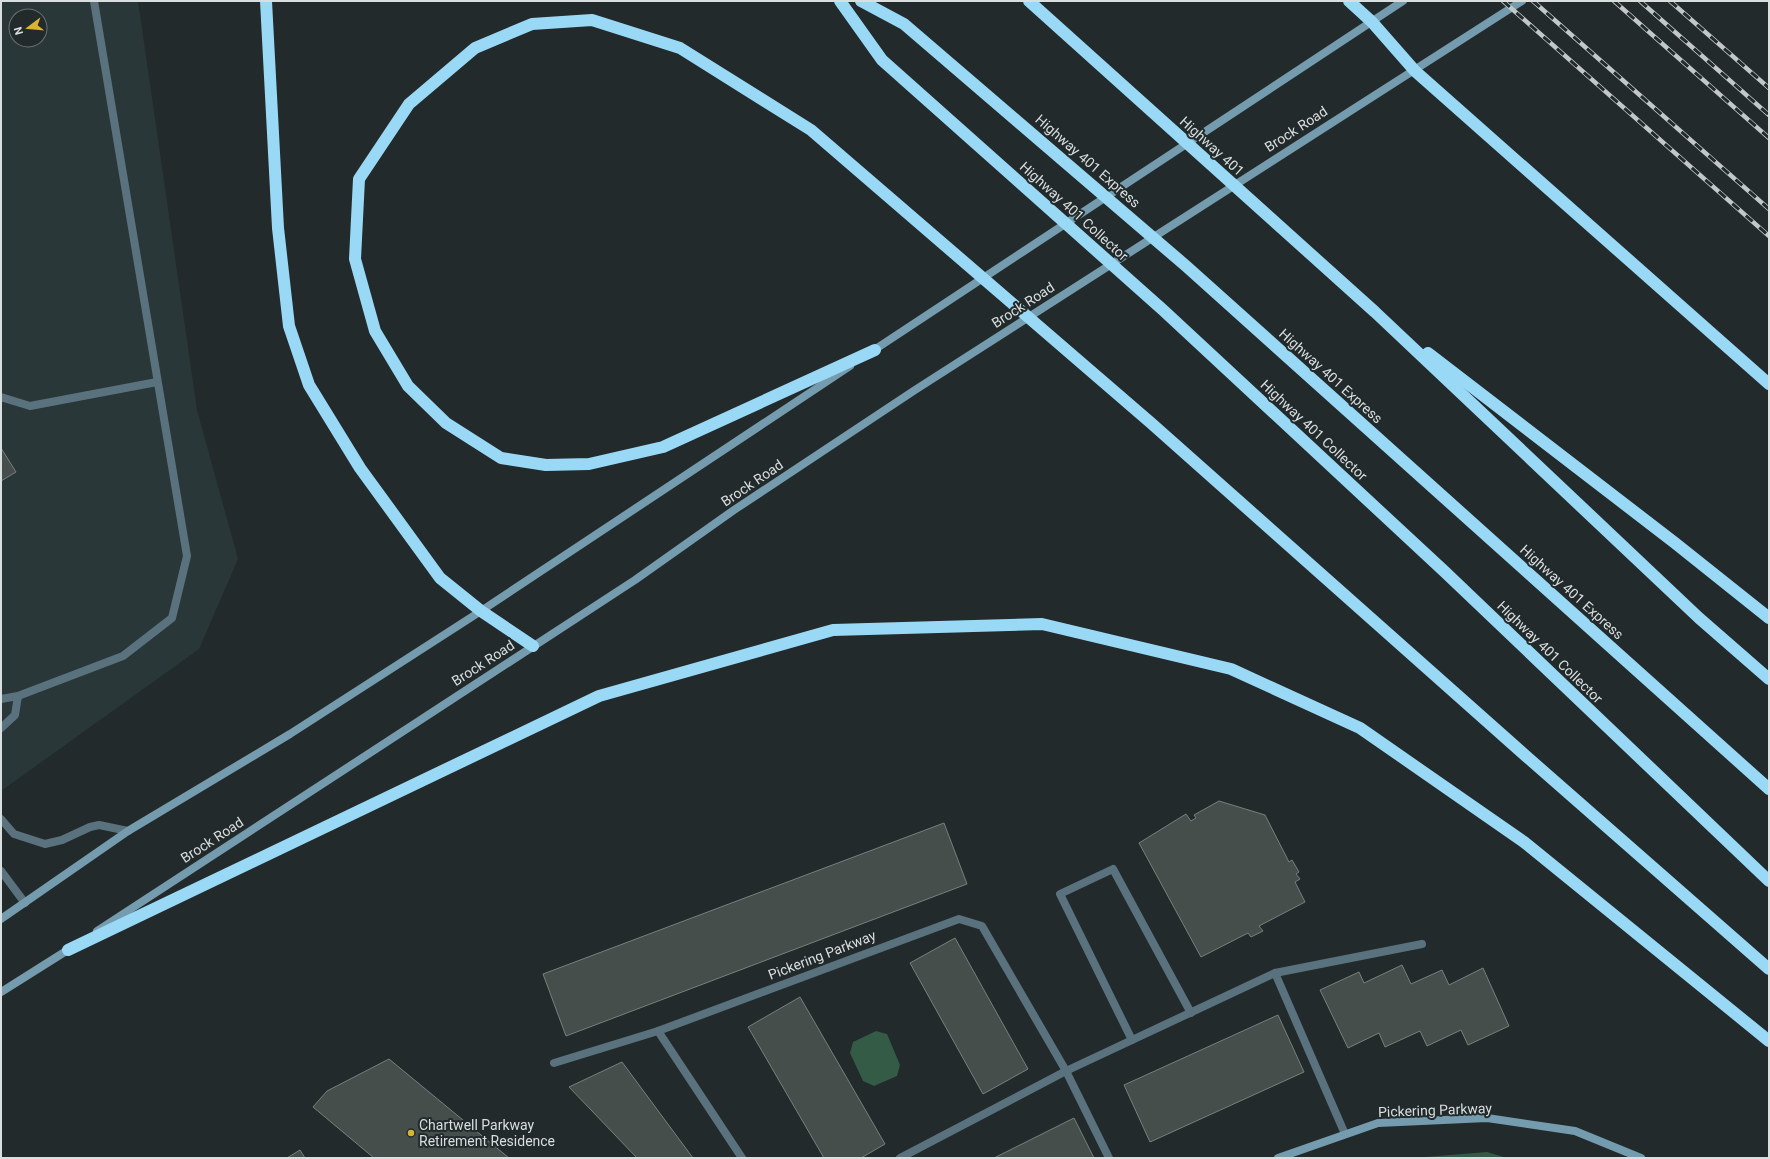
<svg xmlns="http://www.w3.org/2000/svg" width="1770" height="1159" viewBox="0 0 1770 1159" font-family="Roboto,sans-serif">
<rect width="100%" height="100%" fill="#222a2b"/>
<path fill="#293739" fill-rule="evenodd" d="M1,1H138L197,410L238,559L199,649L1,791ZM16,16H40V40H16Z"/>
<g fill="#335b46">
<polygon points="876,1031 887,1034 900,1065 897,1076 874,1086 863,1081 850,1053 853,1042"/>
<polygon points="1487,1152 1507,1158 1413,1158"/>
</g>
<g fill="#464e4c" stroke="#78807e">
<polygon points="1,448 16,472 1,481"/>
<polygon points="1219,801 1265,815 1289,862 1292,860 1299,872 1296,874 1300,879 1295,882 1305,902 1259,926 1263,931 1251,937 1248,933 1201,957 1139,843 1186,814 1191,821 1196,818 1194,815"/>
<polygon points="944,823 967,884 566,1036 543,974"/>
<polygon points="955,938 1028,1069 983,1094 910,963"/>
<polygon points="1402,965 1411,984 1442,970 1449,985 1483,968 1509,1026 1468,1045 1461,1030 1427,1046 1420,1031 1385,1047 1379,1033 1348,1048 1320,990 1359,972 1364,983"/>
<polygon points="800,997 885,1144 861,1158 824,1158 748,1027"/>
<polygon points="1278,1015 1304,1072 1150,1142 1124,1085"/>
<polygon points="389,1059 509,1158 374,1158 313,1107 327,1091"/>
<polygon points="622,1062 693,1158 637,1158 569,1087"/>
<polygon points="1074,1118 1094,1158 994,1158"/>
<polygon points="300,1150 305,1158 287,1158"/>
</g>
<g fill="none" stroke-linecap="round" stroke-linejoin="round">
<g stroke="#59727e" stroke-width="8">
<polyline points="1,397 30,406 157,382"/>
<polyline points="18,696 123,656 172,618 187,556 94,1"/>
<polyline points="1,699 18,696 15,715 1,728"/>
<polyline points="1,819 14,834 45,844 62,840 90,827 99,825 128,831"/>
<polyline points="1,871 25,903"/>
<polyline points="1275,973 1345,1134"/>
<polyline points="1132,1040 1060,894 1113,869 1191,1013"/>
<polyline points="1066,1071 1275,973 1422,944"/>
</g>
<g stroke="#59727e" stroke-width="8">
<polyline points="658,1031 742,1158"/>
<polyline points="554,1063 658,1031 959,919 982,926 1066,1071 900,1158"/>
<polyline points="1066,1071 1109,1158"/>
</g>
<g stroke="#749cae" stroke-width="8">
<polyline points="871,352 1403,1"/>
<polyline points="1,919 128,831 290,734 481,611 850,366"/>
<polyline points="97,931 635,580 734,510 915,390 1522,1"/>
<polyline points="1,992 71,948"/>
<polyline points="1278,1158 1378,1123 1487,1118 1575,1131 1641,1158"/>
</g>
<g stroke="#9ad9f6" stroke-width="12">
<polyline points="266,1 278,228 289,326 309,385 360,468 440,578 481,611 533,646"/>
<polyline points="840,1 882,60 1163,310 1445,572 1769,881"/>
<polyline points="861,1 904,24 1186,266 1769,789"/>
<polyline points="1029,1 1375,312 1699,618 1769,679"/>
<polyline points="1349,1 1372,22 1415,71 1769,384"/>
<polyline points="875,350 663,447 589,464 546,465 501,458 446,423 408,386 375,331 355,259 359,179 409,104 475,48 532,24 592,20 680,48 811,130 1151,423 1527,757 1769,969"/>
<polyline points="1428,353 1675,543 1769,618"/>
<polyline points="68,950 599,696 833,630 1042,624 1231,669 1360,728 1524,842 1769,1041"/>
</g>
<g stroke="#c2c8c9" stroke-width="4.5">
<g id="rail">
<polyline points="1503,1 1769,236"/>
<polyline points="1533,1 1769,209"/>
<polyline points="1614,1 1769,138"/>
<polyline points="1640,1 1769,115"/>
<polyline points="1670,1 1769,88"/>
</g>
</g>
<use href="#rail" stroke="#222a2b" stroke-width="3" stroke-dasharray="9" stroke-linecap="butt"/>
</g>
<circle fill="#d9b334" stroke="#222a2b" stroke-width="1.5" cx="411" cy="1133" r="4"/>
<g text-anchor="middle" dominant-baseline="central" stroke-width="4" stroke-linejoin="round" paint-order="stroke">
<g font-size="14" fill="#d9dedf" stroke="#222a2b">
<text transform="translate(1296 129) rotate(-33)">Brock Road</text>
<text transform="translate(1212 146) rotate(42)">Highway 401</text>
<text transform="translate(1088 161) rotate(41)">Highway 401 Express</text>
<text transform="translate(1074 211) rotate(42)">Highway 401 Collector</text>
<text transform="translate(1023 305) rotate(-33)">Brock Road</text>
<text transform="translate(1331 376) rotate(42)">Highway 401 Express</text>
<text transform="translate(1314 430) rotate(43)">Highway 401 Collector</text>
<text transform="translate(752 483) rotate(-34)">Brock Road</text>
<text transform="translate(1572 592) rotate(42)">Highway 401 Express</text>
<text transform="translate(1550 652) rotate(44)">Highway 401 Collector</text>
<text transform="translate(483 663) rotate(-33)">Brock Road</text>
<text transform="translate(212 840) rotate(-33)">Brock Road</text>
<text transform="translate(822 955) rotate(-21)">Pickering Parkway</text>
<text transform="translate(1435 1110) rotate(-2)">Pickering Parkway</text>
</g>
<g font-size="14" fill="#d9dedf" stroke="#222a2b" text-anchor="start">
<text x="419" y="1125">Chartwell Parkway<tspan x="419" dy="16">Retirement Residence</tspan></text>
</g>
</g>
<rect width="1770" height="1159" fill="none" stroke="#d9dedf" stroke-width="4"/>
<g transform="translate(28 28) rotate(254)"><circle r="19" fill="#222a2b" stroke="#6b7273"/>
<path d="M0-3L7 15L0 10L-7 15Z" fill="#d9b334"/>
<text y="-6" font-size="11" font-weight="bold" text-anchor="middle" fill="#d9dedf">N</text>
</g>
</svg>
